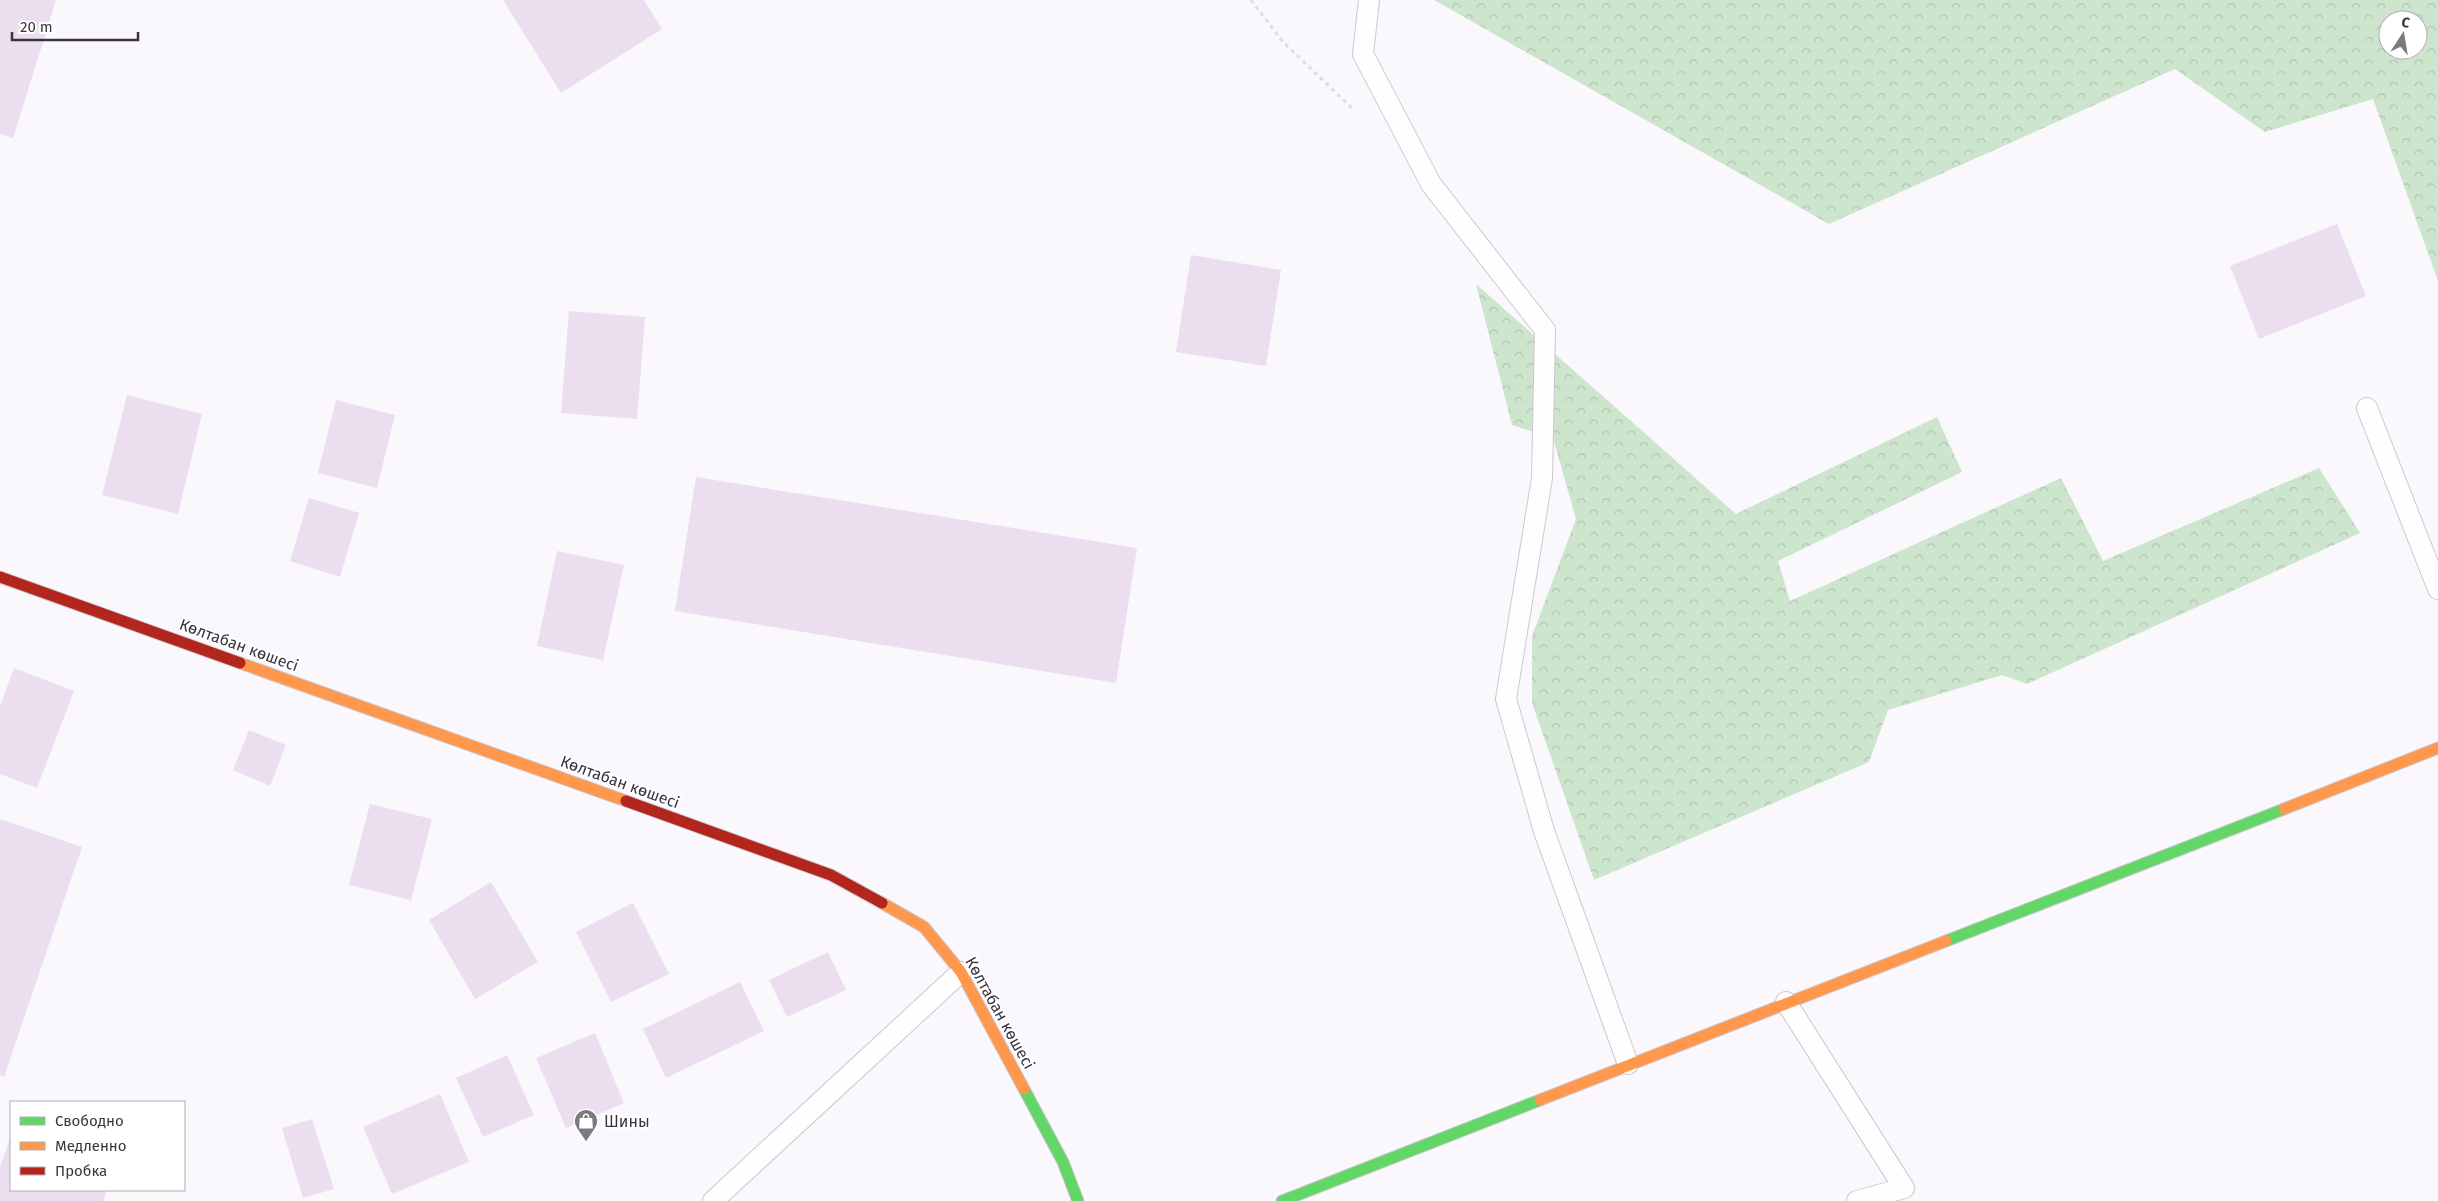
<svg xmlns="http://www.w3.org/2000/svg" width="2438" height="1201" viewBox="0 0 2438 1201" font-family="'Fira Sans',sans-serif">
<defs>
<pattern id="forest-crowns" width="20" height="18" patternUnits="userSpaceOnUse" patternTransform="scale(1.25)"><rect width="20" height="18" fill="#cde5cd"/><path d="M2 6a3 3 0 1 1 6 0M12 15a3 3 0 1 1 6 0" fill="none" stroke="#b1c5b1"/></pattern>
</defs>
<rect width="100%" height="100%" fill="#faf8fc"/>
<g fill="url(#forest-crowns)" fill-rule="evenodd">
<path d="M1434,0H2438V281L2373,99L2265,132L2175,69L1829,224ZM2388,20H2418V50H2388Z"/>
<polygon points="1476,284 1736,514 1937,417 1962,472 1778,561 1790,601 2061,478 2103,561 2319,468 2360,533 2027,684 2002,675 1888,710 1869,762 1594,880 1532,703 1532,636 1576,519 1553,438 1512,425"/>
</g>
<g fill="#eadeef">
<polygon points="0,0 56,0 13,138 0,134"/>
<polygon points="503,0 644,0 662,29 561,93"/>
<polygon points="2337,224 2366,296 2259,339 2230,266"/>
<polygon points="1191,255 1281,270 1266,366 1176,352"/>
<polygon points="569,311 645,317 637,419 561,413"/>
<polygon points="127,395 202,414 178,514 102,495"/>
<polygon points="336,400 395,415 377,488 318,473"/>
<polygon points="696,477 1137,548 1116,683 675,611"/>
<polygon points="309,498 359,513 340,577 290,561"/>
<polygon points="557,551 624,565 603,660 537,646"/>
<polygon points="14,668 74,691 37,788 0,774 0,706"/>
<polygon points="249,730 286,745 270,786 233,770"/>
<polygon points="370,804 432,819 411,900 349,885"/>
<polygon points="0,819 82,847 4,1077 0,1075"/>
<polygon points="491,882 538,962 475,999 429,920"/>
<polygon points="633,903 669,974 611,1002 576,932"/>
<polygon points="828,952 846,990 787,1017 769,980"/>
<polygon points="740,982 764,1031 666,1078 643,1029"/>
<polygon points="595,1033 624,1103 566,1128 536,1058"/>
<polygon points="507,1055 534,1115 483,1137 456,1078"/>
<polygon points="440,1094 469,1162 392,1194 363,1127"/>
<polygon points="312,1119 334,1189 303,1198 282,1128"/>
<polygon points="11,1136 11,1190 107,1190 103,1201 0,1201 0,1167"/>
</g>
<g fill="none" stroke-linecap="round" stroke-linejoin="round">
<g stroke="#ccc8ce" stroke-width="22">
<g id="lane">
<polyline points="1369,0 1363,54 1431,184 1545,330 1542,478 1506,699 1544,831 1628,1064"/>
<polyline points="2367,408 2438,589"/>
<polyline points="1786,1002 1904,1188 1857,1201"/>
<polyline points="713,1201 961,972"/>
</g>
</g>
<g stroke="#ccc8ce" stroke-width="13">
<g id="fast">
<polyline points="1946,941 2284,809"/>
<polyline points="1024,1089 1063,1162 1078,1201"/>
<polyline points="1282,1201 1540,1100"/>
</g>
</g>
<g stroke="#ccc8ce" stroke-width="13">
<g id="slow">
<polyline points="240,663 626,801"/>
<polyline points="2284,809 2438,748"/>
<polyline points="882,903 924,927 961,972 1024,1089"/>
<polyline points="1540,1100 1946,941"/>
</g>
</g>
<g stroke="#ccc8ce" stroke-width="13">
<g id="jam">
<polyline points="0,577 240,663"/>
<polyline points="626,801 831,875 882,903"/>
</g>
</g>
<polyline stroke="#dedddf" stroke-width="3" stroke-dasharray="4 4" stroke-linecap="butt" points="1251,0 1283,42 1353,109"/>
<use href="#lane" stroke="#fefeff" stroke-width="20"/>
<use href="#fast" stroke="#63d668" stroke-width="11"/>
<use href="#slow" stroke="#ff974d" stroke-width="11"/>
<use href="#jam" stroke="#b3261e" stroke-width="11"/>
</g>
<defs>
<g id="shop-pin" transform="scale(1.25)"><path d="M0 17L-7.5 6A9.5 9.5 0 1 1 7.5 6Z" fill="#7e7981" stroke="#fff"/><path d="M-5-2.5h2.3a2.7 3.5 0 0 1 5.4 0H5L5.5 6h-11ZM-1.5-2.5h3a1.5 2.3 0 0 0-3 0Z" fill="#fff"/></g>
</defs>
<g fill-rule="evenodd">
<use href="#shop-pin" x="586" y="1121"/>
</g>
<g text-anchor="middle" dominant-baseline="central" stroke-width="4" stroke-linejoin="round" paint-order="stroke">
<g font-size="16" fill="#3b343f" stroke="#fff">
<text transform="translate(239 645) rotate(20)">Көлтабан көшесі</text>
<text transform="translate(620 782) rotate(20)">Көлтабан көшесі</text>
<text transform="translate(1000 1013) rotate(61)">Көлтабан көшесі</text>
</g>
<g font-size="16" fill="#3b343f" stroke="#fff" text-anchor="start">
<text x="604" y="1121">Шины</text>
</g>
</g>
<rect x="10" y="1101" width="175" height="90" fill="#ffffff" stroke="#b1aeb2"/>
<rect x="20" y="1117" width="25" height="8" fill="#63d668" stroke="#b1aeb2"/>
<text x="55" y="1126" font-size="15" fill="#3b343f">Свободно</text>
<rect x="20" y="1142" width="25" height="8" fill="#ff974d" stroke="#b1aeb2"/>
<text x="55" y="1151" font-size="15" fill="#3b343f">Медленно</text>
<rect x="20" y="1167" width="25" height="8" fill="#b3261e" stroke="#b1aeb2"/>
<text x="55" y="1176" font-size="15" fill="#3b343f">Пробка</text>
<g transform="translate(2403 35) rotate(12)"><circle r="24" fill="#ffffff" stroke="#b1aeb2"/>
<path d="M0-4L9 19L0 12L-9 19Z" fill="#7e7981"/>
<text y="-8" font-size="14" font-weight="bold" text-anchor="middle" fill="#3b343f">С</text>
</g>
<path d="M12 32v8h126v-8" fill="none" stroke="#3b343f" stroke-width="2.5"/>
<text x="20" y="32" font-size="15" fill="#3b343f" stroke="#ffffff" stroke-width="4" paint-order="stroke">20 m</text>
</svg>
